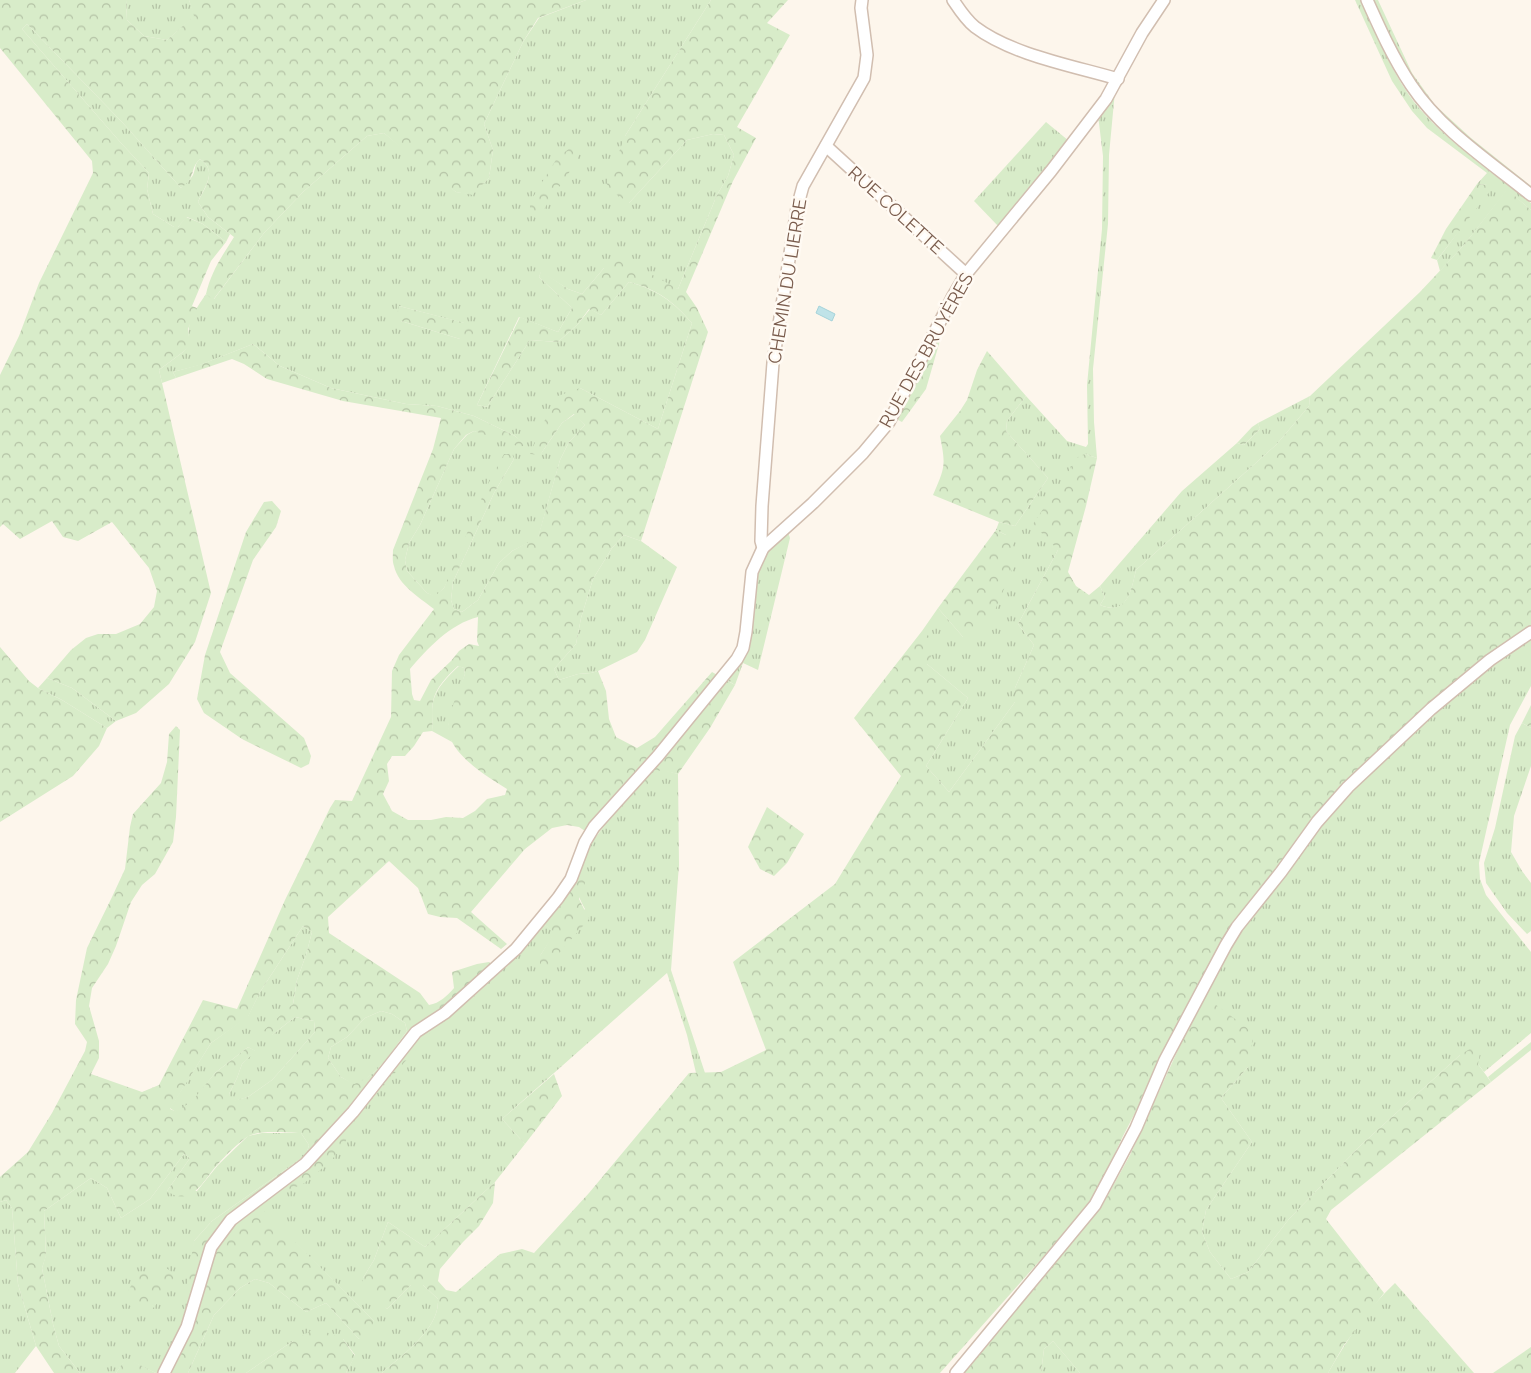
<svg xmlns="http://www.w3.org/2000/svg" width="1531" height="1373" viewBox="0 0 1531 1373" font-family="Raleway,sans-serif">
<defs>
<pattern id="grass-tufts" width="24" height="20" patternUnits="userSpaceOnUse" patternTransform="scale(1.25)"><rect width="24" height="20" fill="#d8ecc9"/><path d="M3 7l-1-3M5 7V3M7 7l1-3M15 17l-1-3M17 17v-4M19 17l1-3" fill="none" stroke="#b4c2a5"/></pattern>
<pattern id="forest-crowns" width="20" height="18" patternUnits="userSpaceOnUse" patternTransform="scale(1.25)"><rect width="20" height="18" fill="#d8ecc9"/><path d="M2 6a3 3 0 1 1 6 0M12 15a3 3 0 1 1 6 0" fill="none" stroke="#b4c2a5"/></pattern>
</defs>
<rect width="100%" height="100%" fill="#fdf6ec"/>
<g fill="url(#grass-tufts)" fill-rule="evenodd">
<polygon points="126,0 189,0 195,16 167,40 144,36 127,20"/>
<path d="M586,0H711L625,136L629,203L687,140L713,134L724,135L734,155L728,176L717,195L678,289L604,268L582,294L568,289L541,272L539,277L572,308L558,332L519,317L477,405L487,407L530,340L558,342L578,324L590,309L601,315L629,282C656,289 674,302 692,323L658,429L580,388L540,455L562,423L575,414L585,425L569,442L560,460L538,538L512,551L499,563L478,600L462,612L454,609L451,600L453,582L494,493L514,459L512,455L444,588L435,597L427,593L407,571L405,560L409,543L420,525L454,449L467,435L474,431L525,445L515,436L474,416L437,406L406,404L331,388L280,366L253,344L200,365L173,372L176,378L162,383L159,370L183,352L189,345C187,320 192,315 206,294L214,299L264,233L303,192L367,136L384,133L456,192L472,194L489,178L493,150L484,124L523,42L539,18ZM399,306L464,323L470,339H460L401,321Z"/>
<path d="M1355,0H1362C1375,33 1389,66 1409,95C1437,135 1492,172 1531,203V210L1507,190L1464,245L1440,271L1437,260C1456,236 1472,212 1487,185L1477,184L1487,173L1427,128L1412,111L1392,81Z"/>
<polygon points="1371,0 1378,0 1412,73 1435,105 1471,138 1531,186 1531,192 1455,132 1409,79"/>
<path d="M27,24L122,122L181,188C184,184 191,179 193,175C196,168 194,164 200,159C218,171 205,186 198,202L208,217L230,234L226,242L203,224L187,217L178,227H174L153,214L147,189L149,173L121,143L22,29Z"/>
<polygon points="1115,91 1109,155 1108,224 1093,369 1094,422 1097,458 1085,454 1058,550 1018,624 1034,645 1015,688 1015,702 949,792 926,766 968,698 927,664 922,631 938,608 963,637 1006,535 996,530 999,522 1015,526 1048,478 1006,431 1007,421 1026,396 1067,441 1086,447 1088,444 1087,385 1102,229 1103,156 1098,115"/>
<polygon points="1046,122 1069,141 999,227 974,201"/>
<path d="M1310,396L1309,406L1276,445L1136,570C1131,591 1128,616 1100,605L1105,597L1100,586L1182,491L1237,443L1244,445L1260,429L1258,423Z"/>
<polygon points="788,532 790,538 758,670 743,663 735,685 727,680 742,658 757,569 765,554"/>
<polygon points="624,535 641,541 677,567 645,640 637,652 598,671 591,673 578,674 559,680 554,669 576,644 581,618 593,579 612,548"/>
<polygon points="1531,637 1531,686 1510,725 1479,863 1480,879 1486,895 1531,952 1531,1033 1484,1072 1478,1064 1460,1055 1361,1145 1289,1219 1248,1272 1231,1279 1210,1252 1202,1232 1206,1210 1252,1142 1221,1098 1248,1067 1204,996 1237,934 1314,833 1349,792 1457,692 1502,656"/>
<path d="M459,666L464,668L465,674L448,726L452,742L432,731C433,721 431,711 433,702C436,688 449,675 459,666Z"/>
<polygon points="47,678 72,688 116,721 107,728 62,700 38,688"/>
<polygon points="1522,723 1531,728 1531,766 1514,816 1511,852 1522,871 1531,883 1531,931 1527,934 1507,913 1486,883 1484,863 1495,828 1515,736"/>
<path d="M660,769L678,774L679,865L671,970L705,1073H696L687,1035L667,973L502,1119L525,1144L495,1182L425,1247L388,1222L374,1260L363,1278L387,1309L411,1285H423L438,1299C440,1329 402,1355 382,1373H346L355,1355L343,1339L293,1341L246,1373H188L214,1315L240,1288L255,1279L269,1283L306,1312L326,1303L359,1339L374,1321L258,1206L345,1115L441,1021L474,996L513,960L543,923L555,933L540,956L585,909C580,900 574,887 576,877C585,834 632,802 660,769Z"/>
<polygon points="303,926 312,932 306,955 297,980 293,1004 272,1035 295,1017 314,1021 315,1032 272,1080 248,1097 231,1102 229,1094 237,1078 242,1064 255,1051 248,1047 215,1073 194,1100 177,1113 170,1108 211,1043 248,1016 260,992"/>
<path d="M381,1011L392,1014L405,1023L407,1031C392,1051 379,1075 354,1085L341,1077L328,1058L331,1047L347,1037L365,1018Z"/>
<polygon points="1531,1042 1531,1050 1491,1082 1488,1077"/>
<polygon points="262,1133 301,1133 309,1145 306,1155 212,1221 194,1241 193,1294 190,1309 159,1373 156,1373 126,1359 116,1373 80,1373 59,1346 53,1324 42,1268 46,1255 44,1211 91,1178 107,1188 121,1218 150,1199 184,1154 190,1158 167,1191 197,1191 218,1165 248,1136"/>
<polygon points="6,1200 12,1208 18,1284 36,1346 15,1373 0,1373 0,1202"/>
<path d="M1395,1283L1474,1373H1328C1346,1341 1368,1308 1395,1283Z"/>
<polygon points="1053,1341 1080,1373 1041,1373 1044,1349"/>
</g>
<g fill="url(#forest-crowns)" fill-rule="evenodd">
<path d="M0,0H126L127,20L144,36L167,40L194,16L189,0H586L538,18L523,42L484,124L493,150L489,178L472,195L456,192L432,175L384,133L367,136L303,192L264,233L213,300L206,294C211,272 222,256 234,237L208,217L198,202C205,187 218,171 200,159C189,169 197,177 181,188L122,122L27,24L22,29L121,143L149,173L147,189L153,214L174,227H178L186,217L203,224L226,242L211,261L192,306L197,308L188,329L190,345L183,352L159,370L211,593L195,642L169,684L136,713L116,721L72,688L47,678L71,650L86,638L98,634H116L140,624L154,607L157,591L149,568L112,522L78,541L63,537L52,521L20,539L3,524L0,527V375L19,336L39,283L93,173L92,161L0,48Z"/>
<path d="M711,0H788L767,23L790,35L737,127L756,138L733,181L686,292L697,308L708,332L641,541L624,535L612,548L593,579L581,618L576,644L554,669L559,680L578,674L591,673L598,671L606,691L609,719L616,737L637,748L655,737L712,672L735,685L710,728L678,774L660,770L645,787L594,837L579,827L567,825L552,828L525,849L471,912L507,944L501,949L457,918L440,917L428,914L418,888L389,861L328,917L329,933L420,993L429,1005C440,1003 447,996 454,988L452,972L477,964L489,962L493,966L441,1021L371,1100L363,1097L345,1115L352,1125L345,1143L330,1162L303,1184L264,1200L259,1206L374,1321L371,1334L359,1339L326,1303L306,1312L269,1283L255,1279L240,1288L214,1315L188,1373H165L199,1297L186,1290L194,1241L212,1221L306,1155L309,1145L301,1133C287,1133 258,1129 247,1137C237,1144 226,1155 218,1164C204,1179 192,1209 167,1191L190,1158L184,1154L150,1199L121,1218L107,1188L91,1178L44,1211L46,1256L42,1268L53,1324L59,1346L80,1373H54L36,1346L18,1284L12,1208L6,1200L0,1202V1177L28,1152L52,1113L85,1051L87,1042L75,1024L76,1000L87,948L112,897L125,869L130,827L133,814L161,783L167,762L169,734L176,726L180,730L176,817L173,842L155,874L142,885L131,902L116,946L108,964L92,988L89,1006L99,1041V1058L91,1074L142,1092L159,1085L203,1000L237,1009L285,900L330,808L335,800L352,801L391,717L392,671L399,655L434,609C420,598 398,585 394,566C392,561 393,555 393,550L433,449L441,418L343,401L267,379L244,364L232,359L176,378L173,372L202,364L253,344L280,366L331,388L406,404L437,406L474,416L515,436L526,445L520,447L474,431L466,435L454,449L420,525L409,543L405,560L407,571L427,593L435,596L444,588L486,488L504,454H512L514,459L494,493L453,582L451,600L454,609L462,612L478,600L499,563L512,551L538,537L560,460L569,442L585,425L574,414L562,423L540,455L530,454L555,397L580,388L658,429L692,323C674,302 657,289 629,282L601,315L589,309L578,324L558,342L530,340L487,407L477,405L520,317L558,332L572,308L539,277L541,271L568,289L582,294L604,268L620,257L678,289L717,195L728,176L734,155L724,135L713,134L687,140L629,203L606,187L625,136ZM478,617L477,641L479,646L469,644L459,651L451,661L431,680L420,701L414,700L412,694L410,669C428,648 450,624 478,617ZM458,666L464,668L465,674C460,688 449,710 448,726C447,753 488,777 507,789L505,795L487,799L475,811L463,818L446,817L431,820H408L392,811L383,794L389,781L387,764L392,756H405L414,746L423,732L432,731C433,721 431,711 433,702C435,688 448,675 458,666ZM303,926L312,932L306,955L297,980L293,1004L263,1031L272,1035L295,1017L314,1021L315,1032L272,1080L248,1097L232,1101L229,1094L237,1078L242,1064L256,1051L248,1047L215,1073L193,1100L177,1112L170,1109L211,1043L248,1017L260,992ZM381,1011L392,1014L405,1023L407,1031C392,1052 379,1075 354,1084L341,1077L328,1058L331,1047L347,1037L365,1018Z"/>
<polygon points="570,148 579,152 577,161 537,219 530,212 530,202 557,158"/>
<polygon points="1477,184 1487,185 1490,191 1437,260 1431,258 1446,229"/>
<path d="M1507,189L1531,210V625L1485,656L1349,778L1301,834L1228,934L1123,1136L1097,1192L1059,1239L940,1373H382C402,1355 440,1329 438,1299L423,1285H411L387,1309L361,1286L363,1278L374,1260L388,1222L425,1247L495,1182L493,1203L479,1226L463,1242L440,1269L438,1281L446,1290L456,1292L500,1254L522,1249L534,1253L589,1193L689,1073L721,1072L766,1050L733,962L835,884L901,776L854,718L922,631L938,643L927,664L968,698L926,766L949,792L1015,702V688L1034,645L1018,624L1058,550L1033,524L1078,457L1085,454L1097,458L1086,506L1068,572L1076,586L1089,595L1100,586L1105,597L1100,605C1128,616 1131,590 1136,570L1276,445L1309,406L1310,396L1420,292L1464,245Z"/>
<polygon points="399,306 465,323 473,328 474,332 470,339 460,339 401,321 397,315"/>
<polygon points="935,337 941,337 926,389 902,422 896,419 915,384 927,352"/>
<path d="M987,351L1026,396L1007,421L1006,431L1048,478L1015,526L999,522L933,495C945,467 946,466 940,436L960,411L967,400L977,370Z"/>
<polygon points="1258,423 1260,429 1244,445 1237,443 1252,427"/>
<polygon points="272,501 281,511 276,527 253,560 220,652 230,673 304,738 311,756 309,764 301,768 242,739 204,713 197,699 205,655 246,532 264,502"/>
<polygon points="996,530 1006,535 1013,542 1014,565 993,615 972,636 969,637 963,637 938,608"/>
<polygon points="0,647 29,681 38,688 62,700 107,728 99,746 73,776 0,822"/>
<polygon points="1531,705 1531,728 1522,723"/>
<polygon points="767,807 804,834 787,863 774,876 760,869 748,847"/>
<polygon points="575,878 586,880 579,899 589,919 547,967 540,964 540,956 554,933 543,923"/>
<polygon points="1204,996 1254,1033 1248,1067 1221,1098 1252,1142 1206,1210 1202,1232 1210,1252 1231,1279 1248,1272 1289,1219 1361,1145 1460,1055 1473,1047 1480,1053 1478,1064 1491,1082 1331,1210 1326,1219 1384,1293 1344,1345 1328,1373 1080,1373 1053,1341 1044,1349 1041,1373 963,1373 1102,1206 1130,1155 1193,1017"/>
<polygon points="554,1074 562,1096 525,1144 502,1119"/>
<polygon points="150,1268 168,1269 174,1275 173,1282 168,1291 147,1315 127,1304 125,1296 135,1279"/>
<polygon points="316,1328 343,1339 355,1356 346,1373 246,1373 293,1341"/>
<polygon points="1531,1347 1531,1373 1493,1373"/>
<polygon points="126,1358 156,1373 116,1373"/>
</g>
<polygon fill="#bfe3e8" stroke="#a5d3da" points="819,306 835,314 832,321 816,313"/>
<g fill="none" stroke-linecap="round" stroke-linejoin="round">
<g stroke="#d1beb0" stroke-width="14">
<g id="minor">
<path d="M953,0C959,9 966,20 975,27C1012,55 1074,66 1118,79"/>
<path d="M1367,0C1380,29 1393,58 1411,85C1441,130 1489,161 1531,195"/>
<polyline points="826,146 966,274"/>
<polyline points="763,548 761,541 762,506 773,363 797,208 803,186 864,78 867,55 861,8 862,0"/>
<polyline points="164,1373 187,1327 211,1247 231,1220 305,1164 353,1112 416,1032 445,1013 516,949 558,898 571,879 585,842 594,827 658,756 737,659 743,648 746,632 752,572 763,548 813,503 863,453 889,422 953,296 966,274 1051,171 1106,99 1142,33 1164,0"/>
<polyline points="956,1373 1095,1205 1136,1128 1165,1060 1226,945 1237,927 1281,872 1317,822 1348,787 1431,709 1490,660 1531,632"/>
</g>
</g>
<use href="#minor" stroke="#fff" stroke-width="11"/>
</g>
<g text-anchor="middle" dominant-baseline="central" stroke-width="5" stroke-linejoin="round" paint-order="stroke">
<g font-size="18" fill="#7a5c4d" stroke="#fffaf3">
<text transform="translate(896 210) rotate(42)">RUE COLETTE</text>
<text transform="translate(787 281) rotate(-81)">CHEMIN DU LIERRE</text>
<text transform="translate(926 350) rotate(-61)">RUE DES BRUYÈRES</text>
</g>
</g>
</svg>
